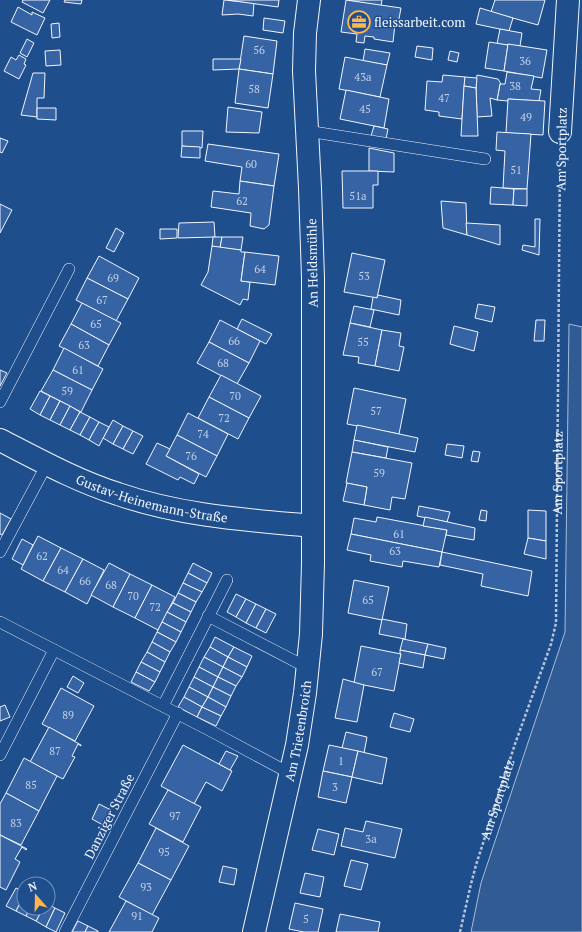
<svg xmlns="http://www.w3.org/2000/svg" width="582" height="932" viewBox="0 0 582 932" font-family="'PT Serif',serif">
<rect width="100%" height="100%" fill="#1f4e8c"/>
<polygon fill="#305b95" stroke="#a8bbd7" points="569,324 582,327 582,932 471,932 481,883 565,632"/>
<g fill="#3563a3" stroke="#f2f6ff">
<polygon points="23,0 50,0 43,13 22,2"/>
<polygon points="65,0 82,0 81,4 64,2"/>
<polygon points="224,0 254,3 253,16 238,14 222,15"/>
<polygon points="228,0 279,0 278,7"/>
<polygon points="346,0 382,0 381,6"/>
<polygon points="346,0 401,8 398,24 395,24 393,42 374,39 374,37 365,36 364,43 356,42 357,34 341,32"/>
<polygon points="495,0 545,0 538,25 491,12"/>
<polygon points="18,7 32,15 32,12 45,18 37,35 11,22"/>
<polygon points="480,8 513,18 509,31 476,24"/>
<polygon points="264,18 285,21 283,33 263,30"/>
<polygon points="59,23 60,37 52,38 51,24"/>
<polygon points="500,29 522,33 520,46 497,44"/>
<polygon points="244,36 277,41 273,74 239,69"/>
<polygon points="27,39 34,43 27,57 20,53"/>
<polygon points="489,42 508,45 504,71 485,68"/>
<polygon points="508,44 547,50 542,78 504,71"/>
<polygon points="417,46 433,48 432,60 415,57"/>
<polygon points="365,49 390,53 387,65 363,61"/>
<polygon points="60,50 61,65 46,66 45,51"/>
<polygon points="450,51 459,53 457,62 448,60"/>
<polygon points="19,55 26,59 24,64 26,65 19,79 4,71 11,57 16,60"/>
<polygon points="345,57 387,65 380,97 339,89"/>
<polygon points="213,59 241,59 239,69 213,70"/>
<polygon points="239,69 273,74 268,108 235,103"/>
<polygon points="507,72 534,76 531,89 541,90 539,101 508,99 508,101 497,100 500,84 505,84"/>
<polygon points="33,73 45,73 44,98 37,98 37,117 21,115"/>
<polygon points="443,75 465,77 462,119 439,116 439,112 425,110 427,81 442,82"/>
<polygon points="477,75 498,79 501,84 500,84 497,100 490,98 492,116 477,117 476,82"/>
<polygon points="465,77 477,78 476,88 464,86"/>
<polygon points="464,86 476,88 478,136 461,136"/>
<polygon points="346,90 389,99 384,128 340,119"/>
<polygon points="508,99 545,101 543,135 506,133"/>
<polygon points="228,107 262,112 259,133 226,132"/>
<polygon points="37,108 56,108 56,120 37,119"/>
<polygon points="374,126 388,129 386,139 371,136"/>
<polygon points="182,131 203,131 202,148 182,146"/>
<polygon points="497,132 531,134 527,189 503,188 505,151 496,150"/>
<polygon points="0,138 8,141 2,153 0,152"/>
<polygon points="208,144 279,154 274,186 240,181 242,167 205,161"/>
<polygon points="182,146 200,147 200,158 181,157"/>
<polygon points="369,148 394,153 394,172 369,171"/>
<polygon points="342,171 378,171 378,185 373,185 373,208 343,208"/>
<polygon points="240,181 274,186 269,225 264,229 250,226 251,213 211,207 213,191 239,194"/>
<polygon points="491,187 514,189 513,205 490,204"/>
<polygon points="514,189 527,189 527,206 513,205"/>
<polygon points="441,201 466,203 467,235 443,228"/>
<polygon points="0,204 12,210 0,233"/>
<polygon points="535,219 540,219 539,255 522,250 523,245 535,247"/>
<polygon points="214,222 215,237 178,238 179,223"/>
<polygon points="466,223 500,225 500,245 467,235"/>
<polygon points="116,228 124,233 114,252 106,248"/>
<polygon points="160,229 177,229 177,238 160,239"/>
<polygon points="213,237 222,237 220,248 212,246"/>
<polygon points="222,237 243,237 241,250 220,248"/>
<polygon points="212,246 241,250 241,252 245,252 241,281 250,282 248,300 243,299 240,305 201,285 208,272"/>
<polygon points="245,252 279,256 275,285 241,281"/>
<polygon points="352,253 385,260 377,298 344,292"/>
<polygon points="99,256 139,278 128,299 87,278"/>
<polygon points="87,278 128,299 116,321 76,300"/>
<polygon points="378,295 401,300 399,315 371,309 373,297 377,298"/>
<polygon points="82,303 121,323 109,345 71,324"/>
<polygon points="478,304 495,307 492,322 475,318"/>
<polygon points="354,306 374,310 370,327 350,323"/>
<polygon points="242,319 272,334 266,344 237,329"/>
<polygon points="220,320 260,341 249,363 209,342"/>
<polygon points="536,320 545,320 544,341 534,341"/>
<polygon points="350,323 382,330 375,366 358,363 359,357 343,355"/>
<polygon points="71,324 109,345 98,366 59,346"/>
<polygon points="454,326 478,332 474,351 450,344"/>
<polygon points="382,330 401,333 399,346 404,347 399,371 375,366"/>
<polygon points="209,342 249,363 237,384 197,363"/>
<polygon points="64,348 103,369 92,390 53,370"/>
<polygon points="0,370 7,373 0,386"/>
<polygon points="53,370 92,390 81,412 41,391"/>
<polygon points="221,375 261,396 249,418 209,397"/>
<polygon points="354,388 406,399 399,434 347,424"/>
<polygon points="40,391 50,396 40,415 30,409"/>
<polygon points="50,396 60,401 50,420 40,415"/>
<polygon points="209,397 249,418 238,439 198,418"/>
<polygon points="60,401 70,406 60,425 50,420"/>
<polygon points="70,406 80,412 70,430 60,425"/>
<polygon points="80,412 90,417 80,435 70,430"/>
<polygon points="188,413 228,434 217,456 177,435"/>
<polygon points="90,417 99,422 89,440 80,435"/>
<polygon points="113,420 123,426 113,444 103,438"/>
<polygon points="99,422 109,427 99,446 89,440"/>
<polygon points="357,425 418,438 415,452 354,440"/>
<polygon points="123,426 133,431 123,449 113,444"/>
<polygon points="133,431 143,436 133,454 123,449"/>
<polygon points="177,435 217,456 206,477 166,456"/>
<polygon points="354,440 388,447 386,458 352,452"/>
<polygon points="157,443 170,449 166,456 199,474 194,484 180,477 178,480 146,464"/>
<polygon points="447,444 464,446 462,458 445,455"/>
<polygon points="473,451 480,452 478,462 471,461"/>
<polygon points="352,452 412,463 405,499 392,497 390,510 364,505 367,487 346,483"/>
<polygon points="347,483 367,487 364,505 343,501"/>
<polygon points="419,506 450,512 447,522 417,516"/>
<polygon points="481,510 487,511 486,521 479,520"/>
<polygon points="528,510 546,511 546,541 528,538"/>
<polygon points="0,513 11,519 2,535 0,534"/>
<polygon points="377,517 447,530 442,552 351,534 354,518 376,522"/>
<polygon points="425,517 475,528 474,540 446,535 447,530 423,526"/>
<polygon points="351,534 442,552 439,567 403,561 402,567 370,561 371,555 347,550"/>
<polygon points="38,536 61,548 43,581 21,569"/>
<polygon points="528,538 546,541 546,559 524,554"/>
<polygon points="22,539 33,545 23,565 12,559"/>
<polygon points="61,548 83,559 65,592 43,581"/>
<polygon points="442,552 532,571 528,596 481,586 483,574 440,565"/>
<polygon points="83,559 104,570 87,604 65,592"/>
<polygon points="109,563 130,574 113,607 91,595"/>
<polygon points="193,563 212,573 207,583 188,573"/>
<polygon points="188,573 207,583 202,592 183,583"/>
<polygon points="130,574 152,585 135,618 113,607"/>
<polygon points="354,580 389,587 382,620 348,613"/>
<polygon points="183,583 202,592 196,602 178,593"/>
<polygon points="152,585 175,597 158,630 135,618"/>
<polygon points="178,593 196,602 191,612 173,603"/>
<polygon points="236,594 246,599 236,617 227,612"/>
<polygon points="246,599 256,604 246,623 236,617"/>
<polygon points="173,603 191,612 186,622 167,612"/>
<polygon points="256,604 266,609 256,628 246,623"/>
<polygon points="266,609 276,614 266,633 256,628"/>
<polygon points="167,612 186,622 181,632 162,622"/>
<polygon points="382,619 407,624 405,639 379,634"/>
<polygon points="162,622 181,632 176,642 157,632"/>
<polygon points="157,632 176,642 170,652 152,642"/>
<polygon points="215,637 234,647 228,657 210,647"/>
<polygon points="403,639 428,644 425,655 400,650"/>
<polygon points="152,642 170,652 165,662 147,652"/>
<polygon points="428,644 446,648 444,659 425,655"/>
<polygon points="361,646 401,654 394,691 354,683"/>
<polygon points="210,647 228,657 223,667 204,657"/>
<polygon points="234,647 252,656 247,667 228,657"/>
<polygon points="400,650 425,655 423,668 399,663 401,654 400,653"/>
<polygon points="147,652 165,662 160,672 141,662"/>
<polygon points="204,657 223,667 218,677 199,667"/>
<polygon points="228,657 247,667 242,677 223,667"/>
<polygon points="141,662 160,672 155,682 136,672"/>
<polygon points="199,667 218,677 213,687 194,677"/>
<polygon points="223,667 242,677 236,686 218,677"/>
<polygon points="136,672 155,682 149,691 131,682"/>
<polygon points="73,676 84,683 78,693 67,687"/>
<polygon points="194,677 213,687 208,697 189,687"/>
<polygon points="218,677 236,686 231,696 213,687"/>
<polygon points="343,679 364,685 357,722 335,718"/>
<polygon points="189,687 208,697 202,707 184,697"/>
<polygon points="213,687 231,696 226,707 208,697"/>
<polygon points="61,688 94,706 75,741 42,724"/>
<polygon points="184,697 202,707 197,717 178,707"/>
<polygon points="208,697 226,707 221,716 202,707"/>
<polygon points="5,705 10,717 0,721 0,707"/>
<polygon points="202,707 221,716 216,726 197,717"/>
<polygon points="394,713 414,719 410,732 390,727"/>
<polygon points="49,727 81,745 81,746 78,744 72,756 75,757 63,779 30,762"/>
<polygon points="346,732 367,737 364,753 342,748"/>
<polygon points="183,745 232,771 222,791 206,782 194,804 161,786"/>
<polygon points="329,745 358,751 352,777 323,771"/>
<polygon points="226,751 238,756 230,770 219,764"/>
<polygon points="358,751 387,758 382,784 352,777"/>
<polygon points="24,758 57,776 39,811 6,793"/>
<polygon points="323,771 352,777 346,803 318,797"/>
<polygon points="168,790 201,807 183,842 149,824"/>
<polygon points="6,793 39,811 21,845 0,835 0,804"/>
<polygon points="99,804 111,810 103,825 92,819"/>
<polygon points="366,821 402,829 395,858 341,846 345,828 363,832"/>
<polygon points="156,828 189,846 171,880 138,863"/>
<polygon points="318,829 339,834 334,855 312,850"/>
<polygon points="0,835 27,849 26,850 22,847 15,859 20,862 6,890 0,887"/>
<polygon points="351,860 368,864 361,890 344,886"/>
<polygon points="138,863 171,880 152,915 119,897"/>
<polygon points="223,866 237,869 234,885 219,882"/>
<polygon points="305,873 324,877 320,897 300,893"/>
<polygon points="16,888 24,892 24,896 16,911 6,906"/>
<polygon points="24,896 24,908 30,908 26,916 16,911"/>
<polygon points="126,901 159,918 152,932 109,932"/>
<polygon points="295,903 323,909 318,932 304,932 289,929"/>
<polygon points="48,904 55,908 46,927 36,921 43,908 48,908"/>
<polygon points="30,908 43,908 36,921 26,916"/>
<polygon points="55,908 65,913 56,932 46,927"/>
<polygon points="340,914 380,922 378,932 336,932"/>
<polygon points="78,921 88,926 85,932 72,932"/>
<polygon points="88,926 98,931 98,932 85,932"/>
</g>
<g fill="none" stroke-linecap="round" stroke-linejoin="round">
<g stroke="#f2f6ff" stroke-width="12">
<g id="lane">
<polyline points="307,131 485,159"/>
<polyline points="0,402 69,269"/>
<polyline points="0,552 47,464"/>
<polyline points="208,616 308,668"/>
<polyline points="0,622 211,731 291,774"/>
<polyline points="163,706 227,580"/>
<polyline points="0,755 54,650"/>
<polyline points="65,932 178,713"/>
</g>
</g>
<g stroke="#f2f6ff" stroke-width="24">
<g id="street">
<polyline points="560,132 568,0"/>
<path id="s2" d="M0,440C39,460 77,481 118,494C181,516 248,520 312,526"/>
<path id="s3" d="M254,932L297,745L305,693L311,634L313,563V278L310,188L304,71L305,33L309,0"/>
</g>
</g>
<path stroke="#b3c4dc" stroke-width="2.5" stroke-dasharray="3 2" stroke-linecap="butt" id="s1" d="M460,932L471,884L476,865L515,744L551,644L556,623L560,155"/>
<use href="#lane" stroke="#1f4e8c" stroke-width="11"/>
<use href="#street" stroke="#1f4e8c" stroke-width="22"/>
</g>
<defs>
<g id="office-ring" transform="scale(1.15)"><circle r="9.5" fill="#1f4e8c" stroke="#ffb74d" stroke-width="1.5"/><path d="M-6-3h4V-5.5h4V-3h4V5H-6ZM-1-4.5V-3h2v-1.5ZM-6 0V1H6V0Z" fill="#ffb74d"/></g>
</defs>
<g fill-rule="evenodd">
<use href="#office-ring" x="359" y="22"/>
</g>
<g text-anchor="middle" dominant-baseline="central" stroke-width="3" stroke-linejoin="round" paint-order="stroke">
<g font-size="11" fill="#c3d1e8">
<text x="259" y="50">56</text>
<text x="525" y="61">36</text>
<text x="363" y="77">43a</text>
<text x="515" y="86">38</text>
<text x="254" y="89">58</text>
<text x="444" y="98">47</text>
<text x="365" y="109">45</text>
<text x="526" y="117">49</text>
<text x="251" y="164">60</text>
<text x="516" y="170">51</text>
<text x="358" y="196">51a</text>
<text x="242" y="201">62</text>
<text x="260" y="269">64</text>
<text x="364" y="276">53</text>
<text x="113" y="278">69</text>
<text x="102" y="300">67</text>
<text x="96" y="324">65</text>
<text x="234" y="341">66</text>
<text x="363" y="342">55</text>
<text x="84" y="345">63</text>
<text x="223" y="363">68</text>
<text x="78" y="370">61</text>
<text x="67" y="391">59</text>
<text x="235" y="396">70</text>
<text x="376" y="411">57</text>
<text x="224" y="418">72</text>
<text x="203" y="434">74</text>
<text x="191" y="456">76</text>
<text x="379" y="473">59</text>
<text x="399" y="534">61</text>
<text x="395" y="551">63</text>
<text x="42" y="556">62</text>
<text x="63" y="570">64</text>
<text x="85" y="581">66</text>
<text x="111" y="585">68</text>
<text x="133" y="596">70</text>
<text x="368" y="600">65</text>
<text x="155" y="607">72</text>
<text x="377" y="672">67</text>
<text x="68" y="715">89</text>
<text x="55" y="751">87</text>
<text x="341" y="761">1</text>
<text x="31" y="785">85</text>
<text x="335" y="787">3</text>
<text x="175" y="816">97</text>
<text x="16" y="823">83</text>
<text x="371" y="839">3a</text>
<text x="164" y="852">95</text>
<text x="146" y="887">93</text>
<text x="137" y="916">91</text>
<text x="306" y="919">5</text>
</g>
<g font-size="13" fill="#f2f6ff" stroke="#1f4e8c" text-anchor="start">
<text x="374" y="22">fleissarbeit.com</text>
</g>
<g font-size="13" fill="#f2f6ff" stroke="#1f4e8c">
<text transform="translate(561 149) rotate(-89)">Am Sportplatz</text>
<text transform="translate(312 263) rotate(-91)">An Heldsmühle</text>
<text stroke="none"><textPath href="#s1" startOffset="474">Am Sportplatz</textPath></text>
<text stroke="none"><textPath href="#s2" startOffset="164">Gustav-Heinemann-Straße</textPath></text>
<text stroke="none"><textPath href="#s3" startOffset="206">Am Trietenbroich</textPath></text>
<text stroke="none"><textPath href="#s1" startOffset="138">Am Sportplatz</textPath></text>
<text transform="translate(109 816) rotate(-63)">Danziger Straße</text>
</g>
</g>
<g transform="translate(36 896) rotate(340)"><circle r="19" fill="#1f4e8c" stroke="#7391ba"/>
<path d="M0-3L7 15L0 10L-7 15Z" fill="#ffb74d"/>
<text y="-6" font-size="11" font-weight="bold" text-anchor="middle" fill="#f2f6ff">N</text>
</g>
</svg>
